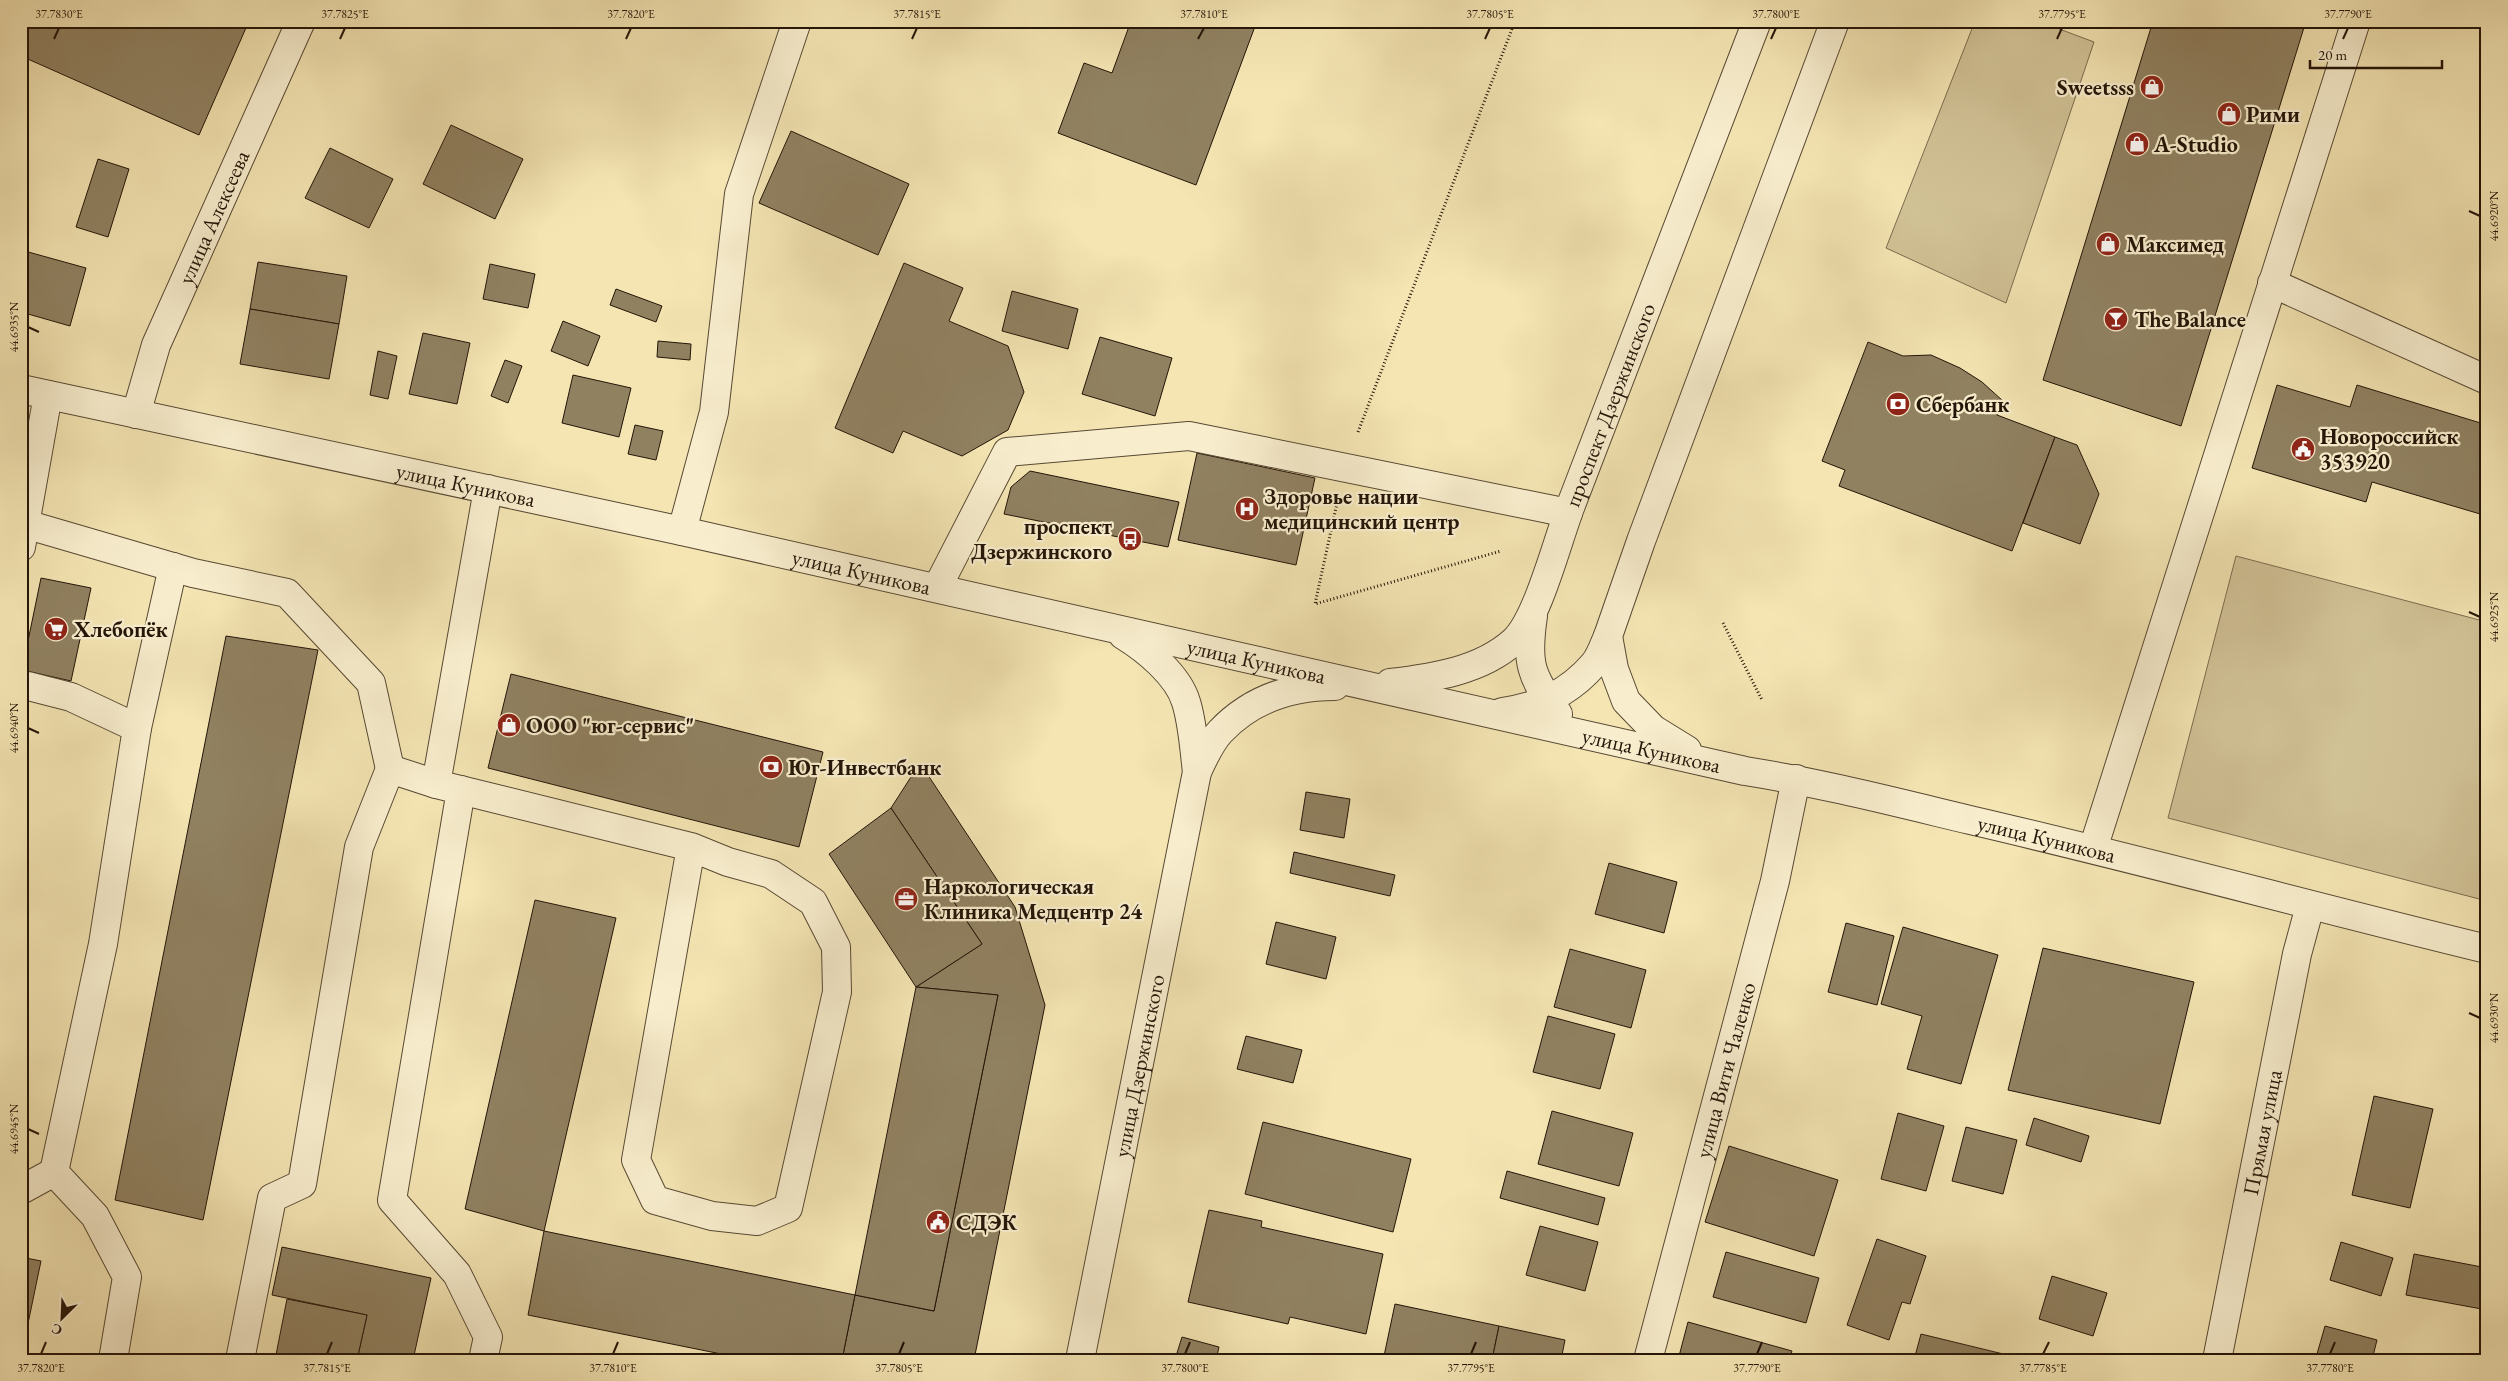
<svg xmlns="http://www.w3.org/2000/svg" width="2508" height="1381" viewBox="0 0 2508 1381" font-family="'EB Garamond',serif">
<rect width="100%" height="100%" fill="#f4e5b3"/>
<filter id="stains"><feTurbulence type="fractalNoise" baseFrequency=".004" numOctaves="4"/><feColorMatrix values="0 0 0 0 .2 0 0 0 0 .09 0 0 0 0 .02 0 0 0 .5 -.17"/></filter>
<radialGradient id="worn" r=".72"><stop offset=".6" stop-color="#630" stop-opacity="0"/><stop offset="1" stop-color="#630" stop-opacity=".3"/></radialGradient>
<g fill="#d1c296" stroke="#7a6c4f">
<polygon points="1975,21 2038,21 2094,42 2006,303 1886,248"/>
<polygon points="2236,556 2487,622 2487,901 2168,818"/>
</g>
<g fill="#908161" stroke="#241508">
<polygon points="21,21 249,21 199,135 21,56"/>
<polygon points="1131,21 1257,21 1196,185 1058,133 1084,63 1112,73"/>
<polygon points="2153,21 2306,21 2181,426 2043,380"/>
<polygon points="451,125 523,159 495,219 423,184"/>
<polygon points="791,131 909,184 878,255 759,203"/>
<polygon points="330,148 393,179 369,228 305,198"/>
<polygon points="98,159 129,169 108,237 76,227"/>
<polygon points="21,250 86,268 70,326 21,312"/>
<polygon points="258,262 347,276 339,324 250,309"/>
<polygon points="904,263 963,288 949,321 1008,346 1024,392 1008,430 962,456 903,431 893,453 835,428"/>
<polygon points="490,264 535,274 528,308 483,299"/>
<polygon points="616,289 662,306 656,322 610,305"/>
<polygon points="1012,291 1078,309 1068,349 1002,331"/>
<polygon points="250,309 339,324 329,379 240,364"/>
<polygon points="563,321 600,336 588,366 551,351"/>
<polygon points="423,333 470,343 457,404 409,394"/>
<polygon points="1100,337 1172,358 1155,416 1082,394"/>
<polygon points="658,341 691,344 690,360 657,357"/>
<polygon points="1868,342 1903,356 1931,355 1960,368 1982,382 2003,401 1997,415 2055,437 2012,551 1839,486 1845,470 1822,461"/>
<polygon points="378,351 397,356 388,399 370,395"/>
<polygon points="505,360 522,366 508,403 491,396"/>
<polygon points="573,375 631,388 619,437 562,423"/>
<polygon points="2277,385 2350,407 2357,385 2487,425 2487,516 2372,482 2366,502 2252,468"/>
<polygon points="635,425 663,431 656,460 628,454"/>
<polygon points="2055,437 2077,445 2099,494 2080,544 2023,523"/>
<polygon points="1197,453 1315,478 1296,565 1178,540"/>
<polygon points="1030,471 1179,502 1168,547 1004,514 1011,487"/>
<polygon points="41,578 91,588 71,681 22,670"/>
<polygon points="226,636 318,650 203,1220 115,1200"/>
<polygon points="511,674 823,752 799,847 488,768"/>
<polygon points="920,763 1015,907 1045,1005 974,1360 842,1360 855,1295 934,1311 998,995 916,987 982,944 891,808"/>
<polygon points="1306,792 1350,799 1344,838 1300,830"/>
<polygon points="891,808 982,944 916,987 829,854"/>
<polygon points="1294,852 1395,875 1390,896 1290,873"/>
<polygon points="1609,863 1677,882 1664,933 1595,914"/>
<polygon points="535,900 616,918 544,1231 465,1209"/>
<polygon points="1276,922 1336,937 1326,979 1266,964"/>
<polygon points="1846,923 1894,936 1877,1005 1828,992"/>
<polygon points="1903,927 1998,955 1961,1084 1907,1069 1922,1016 1881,1004"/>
<polygon points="2043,948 2194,982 2160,1124 2008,1090"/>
<polygon points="1570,949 1646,970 1631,1028 1554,1007"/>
<polygon points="916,987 998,995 934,1311 855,1295"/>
<polygon points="1548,1016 1615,1034 1600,1089 1533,1072"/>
<polygon points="1246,1036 1302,1050 1293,1083 1237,1069"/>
<polygon points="2374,1096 2433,1109 2410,1208 2352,1195"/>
<polygon points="1552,1111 1633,1133 1619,1186 1538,1164"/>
<polygon points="1898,1113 1944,1126 1926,1191 1881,1179"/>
<polygon points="2034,1118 2089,1136 2081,1162 2026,1145"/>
<polygon points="1263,1122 1411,1159 1393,1232 1245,1194"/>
<polygon points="1966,1127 2017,1140 2003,1194 1952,1181"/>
<polygon points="1729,1146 1838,1180 1814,1256 1705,1222"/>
<polygon points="1507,1171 1605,1198 1598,1225 1500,1198"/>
<polygon points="1209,1210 1262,1221 1261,1227 1383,1254 1366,1334 1290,1317 1288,1324 1188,1302"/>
<polygon points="1540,1226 1598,1242 1585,1291 1526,1275"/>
<polygon points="544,1231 855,1295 842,1360 751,1360 528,1315"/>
<polygon points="1877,1239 1926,1256 1910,1304 1902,1302 1889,1340 1847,1325"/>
<polygon points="2341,1242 2393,1258 2381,1296 2330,1280"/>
<polygon points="282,1247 431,1278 413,1360 357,1360 367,1315 272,1295"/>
<polygon points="1726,1252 1819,1278 1806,1323 1713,1297"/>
<polygon points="2414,1254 2487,1268 2487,1310 2406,1295"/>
<polygon points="21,1257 41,1261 25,1338 21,1337"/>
<polygon points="2052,1276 2107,1293 2093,1336 2039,1319"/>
<polygon points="287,1299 367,1315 357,1360 275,1360"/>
<polygon points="1395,1304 1499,1326 1492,1360 1403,1360 1384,1356"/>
<polygon points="1688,1322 1792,1351 1789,1360 1678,1360"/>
<polygon points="1499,1326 1565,1340 1561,1360 1492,1360"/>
<polygon points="2325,1326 2377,1340 2372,1360 2338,1360 2317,1354"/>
<polygon points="1921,1334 2028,1360 1914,1360"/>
<polygon points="1182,1337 1219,1347 1216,1360 1204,1360 1177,1353"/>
</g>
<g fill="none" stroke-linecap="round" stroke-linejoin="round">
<g stroke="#584933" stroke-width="30">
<g id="minor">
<polyline points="2272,283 2487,380"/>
<path id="s1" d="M21,389L682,531L1745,771C1821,783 1895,802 1970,820C2143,860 2314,907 2487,949"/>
<path id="s2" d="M136,414L156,345L301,21"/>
<polyline points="488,489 436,784 691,847 636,1160 655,1200 712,1216 757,1221 788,1208 837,992 836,947 813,902 771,874 728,862 691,847"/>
<polyline points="25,524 193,573 287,593 371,683 390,769 436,784"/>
<polyline points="682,531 714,412 739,194 797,21"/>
<polyline points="21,547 48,395"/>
<polyline points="937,588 1007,452 1189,436 1568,513"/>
<path d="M1533,616C1526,663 1530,675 1558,714"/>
<path d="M1123,635C1146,649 1178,675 1186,702C1193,724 1194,749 1197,772"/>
<path id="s3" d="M1390,683C1432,678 1481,671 1514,641C1538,619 1558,538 1571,505C1633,344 1695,182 1757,21"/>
<polyline points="21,687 28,686 71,697 137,728 103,944 54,1172 21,1190"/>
<path d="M1502,712C1539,707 1569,693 1594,664C1600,657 1604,645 1608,636"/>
<polyline points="137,728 173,567"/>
<polyline points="1687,750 1653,729 1626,701 1614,669 1608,636 1641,541 1835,21"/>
<polyline points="461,790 392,1200 457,1274 488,1337 483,1360"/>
<polyline points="2093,849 2356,21"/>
<polyline points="54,1172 95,1216 127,1277 113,1360"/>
<polyline points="240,1360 272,1198 302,1184 359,847 390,769"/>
<path id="s4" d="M1080,1360L1197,772C1203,759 1210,743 1220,732C1251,699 1291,686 1335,686"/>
<path id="s5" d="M1648,1360L1775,881L1796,779"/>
<path id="s6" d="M2217,1360L2297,954L2310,906"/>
</g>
</g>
<g stroke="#241508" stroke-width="3" stroke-dasharray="1 2.5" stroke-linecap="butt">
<polyline points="1358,432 1515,21"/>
<polyline points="1337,503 1315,604 1501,551"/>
<polyline points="1723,623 1762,700"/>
</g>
<use href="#minor" stroke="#f8eece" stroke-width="28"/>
</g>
<path fill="none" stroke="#241508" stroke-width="2" d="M54,39L59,28M340,39L345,28M626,39L631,28M912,39L917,28M1198,39L1204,28M1485,39L1490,28M1771,39L1776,28M2057,39L2062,28M2343,39L2348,28M2469,211L2480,216M28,327L39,332M2469,612L2480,617M28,728L39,733M2469,1013L2480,1018M28,1129L39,1134M41,1354L46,1342M327,1354L332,1342M613,1354L618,1342M899,1354L904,1342M1185,1354L1190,1342M1471,1354L1476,1342M1757,1354L1762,1342M2043,1354L2049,1342M2330,1354L2335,1342"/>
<defs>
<g id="shop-disc" transform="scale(1.25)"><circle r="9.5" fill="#8f2418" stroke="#f8eece"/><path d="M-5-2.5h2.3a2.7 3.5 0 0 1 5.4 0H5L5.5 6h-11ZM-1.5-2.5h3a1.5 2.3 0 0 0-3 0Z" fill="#fff"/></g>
<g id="bar-disc" transform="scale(1.25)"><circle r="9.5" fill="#8f2418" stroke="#f8eece"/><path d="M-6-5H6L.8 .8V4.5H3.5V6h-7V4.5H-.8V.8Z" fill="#fff"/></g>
<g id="bank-disc" transform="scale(1.25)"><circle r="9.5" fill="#8f2418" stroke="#f8eece"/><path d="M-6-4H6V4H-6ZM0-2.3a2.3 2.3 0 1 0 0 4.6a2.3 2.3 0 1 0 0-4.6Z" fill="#fff"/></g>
<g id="civic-disc" transform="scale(1.25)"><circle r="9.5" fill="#8f2418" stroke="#f8eece"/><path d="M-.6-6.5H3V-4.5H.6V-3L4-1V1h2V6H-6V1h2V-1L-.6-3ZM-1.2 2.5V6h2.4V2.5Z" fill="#fff"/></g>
<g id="hospital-disc" transform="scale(1.25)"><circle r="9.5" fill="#8f2418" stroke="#f8eece"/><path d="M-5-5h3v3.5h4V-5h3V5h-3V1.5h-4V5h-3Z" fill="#fff"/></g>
<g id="bus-disc" transform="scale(1.25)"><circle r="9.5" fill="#8f2418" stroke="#f8eece"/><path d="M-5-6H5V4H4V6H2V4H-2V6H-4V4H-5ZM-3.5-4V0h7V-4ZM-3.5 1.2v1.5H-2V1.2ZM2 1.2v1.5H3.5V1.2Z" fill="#fff"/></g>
<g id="supermarket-disc" transform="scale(1.25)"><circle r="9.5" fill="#8f2418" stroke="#f8eece"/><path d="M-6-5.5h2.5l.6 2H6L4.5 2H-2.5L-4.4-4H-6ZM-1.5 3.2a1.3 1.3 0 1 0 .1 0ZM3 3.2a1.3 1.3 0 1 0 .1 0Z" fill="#fff"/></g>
<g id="office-disc" transform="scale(1.25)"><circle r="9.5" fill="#8f2418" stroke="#f8eece"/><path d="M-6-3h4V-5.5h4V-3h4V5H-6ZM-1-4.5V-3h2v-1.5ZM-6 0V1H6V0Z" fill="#fff"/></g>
</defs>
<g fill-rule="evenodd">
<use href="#shop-disc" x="2152" y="87"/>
<use href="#shop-disc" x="2229" y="114"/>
<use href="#shop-disc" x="2137" y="144"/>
<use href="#shop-disc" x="2108" y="244"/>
<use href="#bar-disc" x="2116" y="319"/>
<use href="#bank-disc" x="1898" y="404"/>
<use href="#civic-disc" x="2303" y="449"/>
<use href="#hospital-disc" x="1247" y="509"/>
<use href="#bus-disc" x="1130" y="539"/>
<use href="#supermarket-disc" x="56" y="629"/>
<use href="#shop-disc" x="509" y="725"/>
<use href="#bank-disc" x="771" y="767"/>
<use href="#office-disc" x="906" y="899"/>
<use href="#civic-disc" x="938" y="1222"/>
</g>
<g text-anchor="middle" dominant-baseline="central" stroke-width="4.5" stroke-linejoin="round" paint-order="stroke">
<g font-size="22" font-weight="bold" fill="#241508" stroke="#f8eece" text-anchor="start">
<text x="2134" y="87" text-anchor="end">Sweetsss</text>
<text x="2246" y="114">Рими</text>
<text x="2154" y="144">A-Studio</text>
<text x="2126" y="244">Максимед</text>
<text x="2134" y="319">The Balance</text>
<text x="1916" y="404">Сбербанк</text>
<text x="2320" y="436">Новороссийск<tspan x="2320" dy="25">353920</tspan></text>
<text x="1264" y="496">Здоровье нации<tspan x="1264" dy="25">медицинский центр</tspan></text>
<text x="1112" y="526" text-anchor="end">проспект<tspan x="1112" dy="25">Дзержинского</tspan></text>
<text x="74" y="629">Хлебопёк</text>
<text x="526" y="725">ООО "юг-сервис"</text>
<text x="788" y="767">Юг-Инвестбанк</text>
<text x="924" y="886">Наркологическая<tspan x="924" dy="25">Клиника Медцентр 24</tspan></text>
<text x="956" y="1222">СДЭК</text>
</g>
<g font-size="22" fill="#241508" stroke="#f8eece">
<text stroke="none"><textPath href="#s2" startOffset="212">улица Алексеева</textPath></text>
<text stroke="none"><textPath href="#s3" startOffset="389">проспект Дзержинского</textPath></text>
<text stroke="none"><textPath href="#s1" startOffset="455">улица Куникова</textPath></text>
<text stroke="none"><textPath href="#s1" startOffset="860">улица Куникова</textPath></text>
<text stroke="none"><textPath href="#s1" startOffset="1265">улица Куникова</textPath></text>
<text stroke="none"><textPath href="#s1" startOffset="1670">улица Куникова</textPath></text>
<text stroke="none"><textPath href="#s1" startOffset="2075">улица Куникова</textPath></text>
<text stroke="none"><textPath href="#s4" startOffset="300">улица Дзержинского</textPath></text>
<text stroke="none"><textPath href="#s5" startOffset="300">улица Вити Чаленко</textPath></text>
<text stroke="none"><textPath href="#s6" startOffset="232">Прямая улица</textPath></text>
</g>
</g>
<rect width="2508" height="1381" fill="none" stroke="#f4e5b3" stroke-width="55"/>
<g transform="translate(62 1318) rotate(204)" stroke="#f8eece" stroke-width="4" paint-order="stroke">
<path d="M0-4L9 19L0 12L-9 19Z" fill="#241508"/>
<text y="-8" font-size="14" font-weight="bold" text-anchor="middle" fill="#241508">С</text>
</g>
<path d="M2310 60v8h132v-8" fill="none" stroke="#241508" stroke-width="2.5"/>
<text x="2318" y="60" font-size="15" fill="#241508" stroke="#f8eece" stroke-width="4" paint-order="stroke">20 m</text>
<rect x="28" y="28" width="2452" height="1326" fill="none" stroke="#241508" stroke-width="2"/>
<g font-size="12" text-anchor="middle" fill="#241508">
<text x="59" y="18">37.7830°E</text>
<text x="345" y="18">37.7825°E</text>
<text x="631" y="18">37.7820°E</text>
<text x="917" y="18">37.7815°E</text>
<text x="1204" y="18">37.7810°E</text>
<text x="1490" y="18">37.7805°E</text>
<text x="1776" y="18">37.7800°E</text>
<text x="2062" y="18">37.7795°E</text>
<text x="2348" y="18">37.7790°E</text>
<text transform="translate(2494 216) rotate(-90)" y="4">44.6920°N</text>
<text transform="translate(14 327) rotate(-90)" y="4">44.6935°N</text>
<text transform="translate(2494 617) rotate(-90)" y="4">44.6925°N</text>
<text transform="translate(14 728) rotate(-90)" y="4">44.6940°N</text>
<text transform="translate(2494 1018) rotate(-90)" y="4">44.6930°N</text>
<text transform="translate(14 1129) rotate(-90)" y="4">44.6945°N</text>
<text x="41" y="1372">37.7820°E</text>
<text x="327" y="1372">37.7815°E</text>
<text x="613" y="1372">37.7810°E</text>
<text x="899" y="1372">37.7805°E</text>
<text x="1185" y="1372">37.7800°E</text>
<text x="1471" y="1372">37.7795°E</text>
<text x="1757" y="1372">37.7790°E</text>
<text x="2043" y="1372">37.7785°E</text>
<text x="2330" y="1372">37.7780°E</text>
</g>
<rect width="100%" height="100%" filter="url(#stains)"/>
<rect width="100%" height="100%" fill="url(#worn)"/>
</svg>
